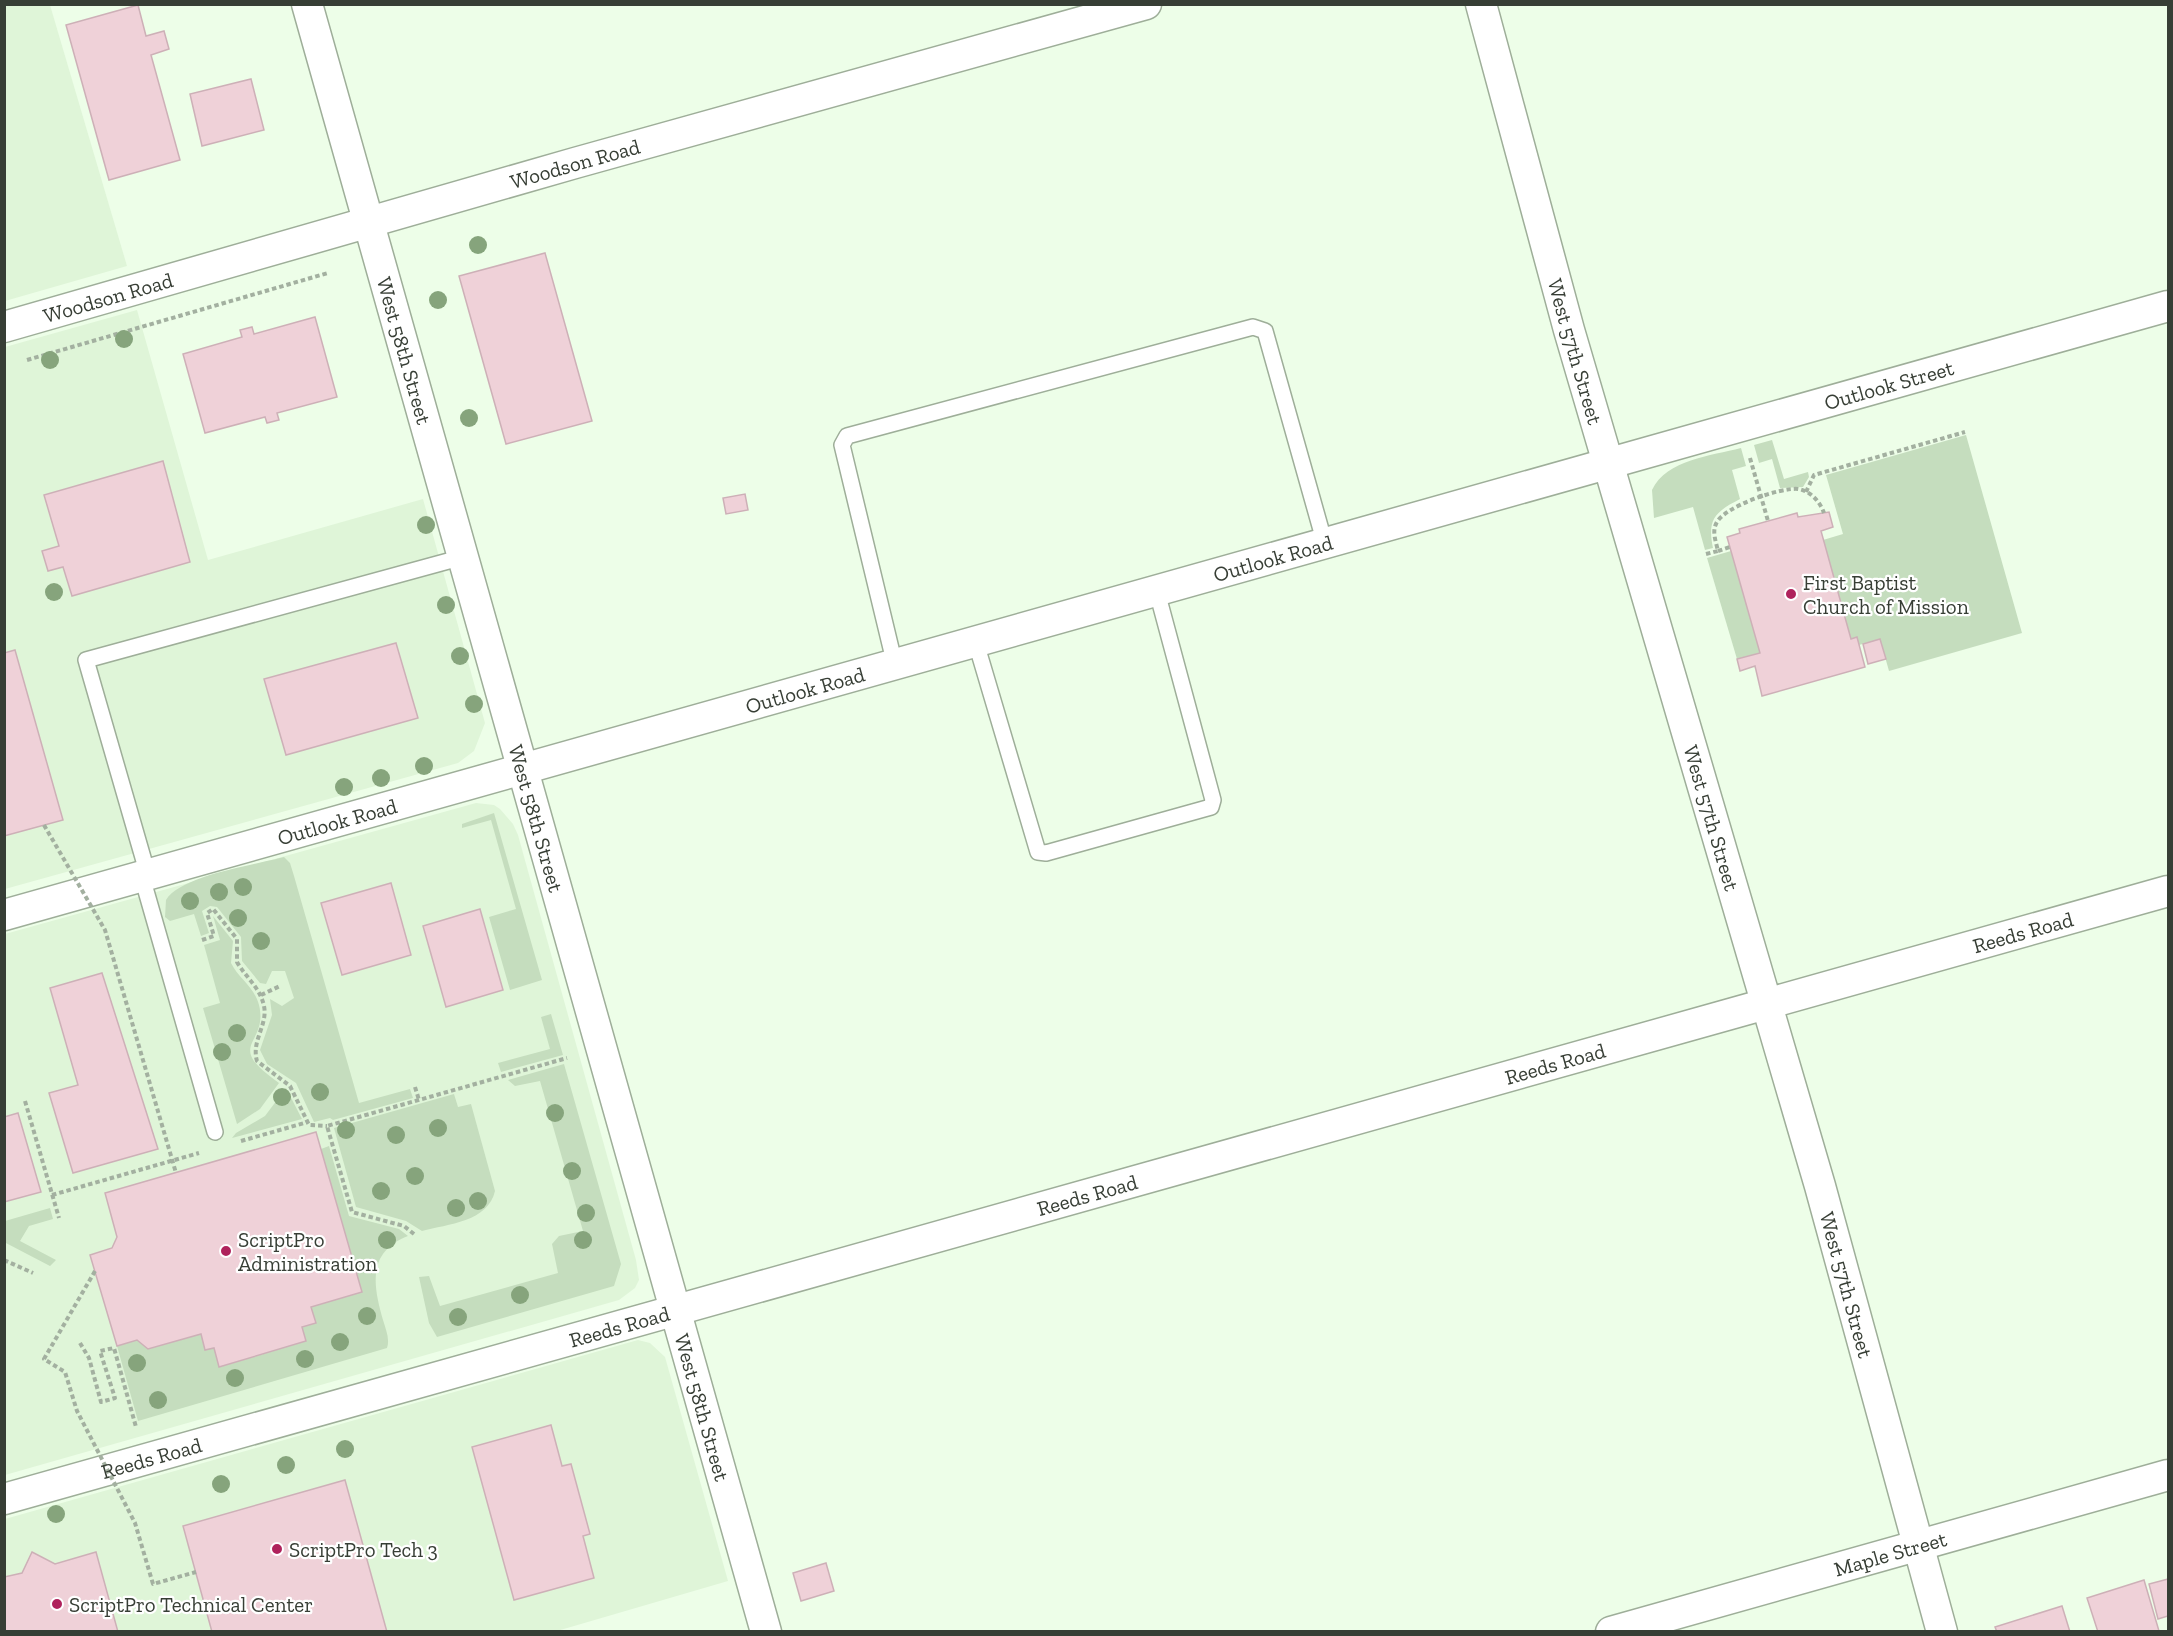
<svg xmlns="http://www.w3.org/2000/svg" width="2173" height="1636" viewBox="0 0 2173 1636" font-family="'Zilla Slab',serif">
<rect width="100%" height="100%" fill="#edfee8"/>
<g fill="#dff5d8">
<polygon points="5,4 50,5 127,266 5,301"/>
<polygon points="137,310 208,560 423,499 485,723 474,751 458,763 5,889 5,347"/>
<polygon points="476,803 494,805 500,809 513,824 518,835 636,1260 639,1280 635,1288 619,1300 5,1475 5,934"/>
<polygon points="638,1340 650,1343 665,1357 728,1581 557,1631 5,1632 5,1519"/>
</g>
<g fill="#c5ddbe">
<polygon points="1966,435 2022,633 1889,671 1880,639 1859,645 1857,637 1851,639 1823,540 1843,534 1826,475"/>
<polygon points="1772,440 1784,479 1808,472 1809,477 1803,487 1780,488 1772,459 1759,463 1754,445"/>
<path d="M1741,448L1746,466L1732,470L1740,499C1715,512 1707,519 1713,548L1705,550L1693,507L1654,518L1652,490C1667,459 1711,456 1741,448Z"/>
<polygon points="1731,551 1760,653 1737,659 1707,558"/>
<polygon points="494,813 542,980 510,990 489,917 516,909 491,820 462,828 462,824"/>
<path d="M284,857L290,863L294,876L359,1103L410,1089L413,1098L333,1120L330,1118L314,1122L296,1083L267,1064L260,1050L272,1015L270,999L282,1006L294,998L285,971H272L266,984L260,983L242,961L241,937L217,907L210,906L202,911L209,933L201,936L194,914L170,921L165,917L166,900C181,875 255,865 284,857Z"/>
<path d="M213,916L233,941L231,963C239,979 254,986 259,1005C269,1046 222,1043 279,1083L260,1109L237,1124L203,1008L220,1003L204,945L220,940Z"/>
<polygon points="551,1014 563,1055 501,1072 498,1063 550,1049 541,1017"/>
<polygon points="564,1064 621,1264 614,1286 437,1337 429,1323 419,1277 429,1276 440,1306 558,1273 552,1244 559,1236 583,1231 540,1081 515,1086 508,1080"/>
<polygon points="286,1088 302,1119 232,1138 236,1133 265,1116"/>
<path d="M454,1094L458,1107L471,1104L495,1191C488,1222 448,1224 422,1231L406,1221L356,1207L334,1128Z"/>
<path d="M329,1146L349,1216L399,1229L408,1236C367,1252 373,1285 383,1320C386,1330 390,1339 387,1348L138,1421L117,1346L137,1340L148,1349L201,1334L205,1350L214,1348L220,1367L306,1341L302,1327L316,1323L311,1307L321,1149Z"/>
<polygon points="50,1208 53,1219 29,1226 20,1241 56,1260 50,1266 4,1242 5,1221"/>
</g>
<g fill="#efd1d8" stroke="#cdb0b7" stroke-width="1.5">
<polygon points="138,5 146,36 164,31 169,49 151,55 180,160 109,180 66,25"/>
<polygon points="251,79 264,130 202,146 190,94"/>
<polygon points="545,253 592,421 506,444 459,276"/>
<polygon points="315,317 337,397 277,413 279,420 267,423 265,417 205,433 183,354 242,337 240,330 252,327 254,334"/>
<polygon points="163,461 190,562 72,596 63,567 48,571 42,551 59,546 44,495"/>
<polygon points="745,494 748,510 726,514 723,498"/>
<polygon points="1829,512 1833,527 1821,531 1851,639 1857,637 1865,667 1762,696 1755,666 1740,671 1737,659 1760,653 1727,537 1740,533 1739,529 1797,513 1798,517"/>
<polygon points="1880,639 1886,659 1868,664 1863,644"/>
<polygon points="396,643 418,718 286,755 264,679"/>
<polygon points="15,650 63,820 4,836 4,653"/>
<polygon points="391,883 411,955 342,975 321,903"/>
<polygon points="480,909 503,990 446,1007 423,926"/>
<polygon points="102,973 158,1149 73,1173 49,1093 78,1085 50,988"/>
<polygon points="18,1113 41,1192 4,1202 4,1117"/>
<polygon points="316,1132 362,1292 311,1307 316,1323 302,1327 306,1341 219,1367 214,1348 205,1350 201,1334 148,1349 137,1340 117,1346 90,1255 112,1248 117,1237 105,1193"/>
<polygon points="551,1425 562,1466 571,1464 590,1534 583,1536 594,1578 514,1600 472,1447"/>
<polygon points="345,1480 387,1632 212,1632 183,1526"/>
<polygon points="32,1552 55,1564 96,1552 118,1632 4,1632 4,1577 22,1573"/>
<polygon points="826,1563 834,1591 801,1601 793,1573"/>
<polygon points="2168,1579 2168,1616 2158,1619 2149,1584"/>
<polygon points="2144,1580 2159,1631 2098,1632 2087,1598"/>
<polygon points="2062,1606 2070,1632 1997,1632 1995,1627"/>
</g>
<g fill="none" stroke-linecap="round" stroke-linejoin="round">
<g stroke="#9eae99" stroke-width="18">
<g id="lane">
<polyline points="976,643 1038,852 1046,853 1211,807 1213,800 1157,592"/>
<polyline points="895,665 842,445 847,436 1253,327 1265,331 1325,544"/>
<polyline points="148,875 86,660 463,557"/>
<polyline points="142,877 215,1132"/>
</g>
</g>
<g stroke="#9eae99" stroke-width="33">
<g id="street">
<path id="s1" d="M307,4L766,1632"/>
<path id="s2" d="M1481,4L1569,330L1820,1186L1942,1632"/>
<path id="s3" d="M4,327L575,163L1146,4"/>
<path id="s4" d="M4,915L2168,306"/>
<path id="s5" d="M4,1499L2168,891"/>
<path id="s6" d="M1611,1632L2168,1475"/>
</g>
</g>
<g stroke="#a3b0a0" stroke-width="4" stroke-dasharray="4.5 3" stroke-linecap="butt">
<polyline points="27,360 328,273"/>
<polyline points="1750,458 1768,521"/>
<polyline points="1806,492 1814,475 1965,432"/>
<polyline points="1718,551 1730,547"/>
<path d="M1706,554L1718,551C1716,542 1712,532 1716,524C1722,507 1781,487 1798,489C1811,491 1820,502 1824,513"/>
<path d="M202,940L214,936L207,913L213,909L237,939V962C246,978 260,987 264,1006C268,1025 251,1041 257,1061L290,1086L309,1125L327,1126"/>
<polyline points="261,995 280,986"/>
<polyline points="415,1087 419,1100"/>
<polyline points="25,1101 59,1218"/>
<polyline points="241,1141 308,1122"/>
<polyline points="52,1195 199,1153"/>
<polyline points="414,1234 404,1226 352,1212 327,1126 567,1058"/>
<polyline points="4,1260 33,1273"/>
<polyline points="80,1343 89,1358 101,1402 115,1398 100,1351 114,1348 136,1427"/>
</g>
<use href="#lane" stroke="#fff" stroke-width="15"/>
<use href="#street" stroke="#fff" stroke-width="30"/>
<g stroke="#a3b0a0" stroke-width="4" stroke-dasharray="4.5 3" stroke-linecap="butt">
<polyline points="44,825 105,930 176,1173"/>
<polyline points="95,1271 44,1359 65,1372 77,1411 135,1523 153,1584 196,1572"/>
</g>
</g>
<g fill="#86a47c">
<circle cx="478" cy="245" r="9"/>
<circle cx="438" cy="300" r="9"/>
<circle cx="124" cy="339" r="9"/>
<circle cx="50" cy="360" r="9"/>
<circle cx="469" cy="418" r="9"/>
<circle cx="426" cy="525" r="9"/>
<circle cx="54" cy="592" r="9"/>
<circle cx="446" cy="605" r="9"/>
<circle cx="460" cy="656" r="9"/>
<circle cx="474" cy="704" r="9"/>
<circle cx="424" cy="766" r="9"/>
<circle cx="381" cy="778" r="9"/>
<circle cx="344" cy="787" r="9"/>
<circle cx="243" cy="887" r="9"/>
<circle cx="219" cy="892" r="9"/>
<circle cx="190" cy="901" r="9"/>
<circle cx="238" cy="918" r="9"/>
<circle cx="261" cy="941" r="9"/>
<circle cx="237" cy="1033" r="9"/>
<circle cx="222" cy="1052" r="9"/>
<circle cx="320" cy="1092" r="9"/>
<circle cx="282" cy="1097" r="9"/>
<circle cx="555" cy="1113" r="9"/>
<circle cx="438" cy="1128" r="9"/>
<circle cx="346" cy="1130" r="9"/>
<circle cx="396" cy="1135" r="9"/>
<circle cx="572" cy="1171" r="9"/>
<circle cx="415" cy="1176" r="9"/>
<circle cx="381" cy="1191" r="9"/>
<circle cx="478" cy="1201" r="9"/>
<circle cx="456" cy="1208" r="9"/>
<circle cx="586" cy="1213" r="9"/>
<circle cx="387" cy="1240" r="9"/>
<circle cx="583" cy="1240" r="9"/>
<circle cx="520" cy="1295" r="9"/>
<circle cx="367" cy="1316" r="9"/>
<circle cx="458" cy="1317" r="9"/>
<circle cx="340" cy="1342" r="9"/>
<circle cx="305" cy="1359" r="9"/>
<circle cx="137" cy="1363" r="9"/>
<circle cx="235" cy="1378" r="9"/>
<circle cx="158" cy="1400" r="9"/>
<circle cx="345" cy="1449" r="9"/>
<circle cx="286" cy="1465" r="9"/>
<circle cx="221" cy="1484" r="9"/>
<circle cx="56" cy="1514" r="9"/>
</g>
<g fill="#af225c" stroke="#fff" stroke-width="2">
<circle cx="1791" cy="594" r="6"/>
<circle cx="226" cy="1251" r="6"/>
<circle cx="277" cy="1549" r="6"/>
<circle cx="57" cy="1604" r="6"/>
</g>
<g text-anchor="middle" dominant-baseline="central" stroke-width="4.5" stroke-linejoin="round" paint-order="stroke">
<g font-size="21" fill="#373e35" stroke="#fff">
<text stroke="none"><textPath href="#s3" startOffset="594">Woodson Road</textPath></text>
<text stroke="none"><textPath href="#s3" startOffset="108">Woodson Road</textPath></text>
<text stroke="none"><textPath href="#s1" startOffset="360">West 58th Street</textPath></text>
<text stroke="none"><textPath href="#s2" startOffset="360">West 57th Street</textPath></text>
<text stroke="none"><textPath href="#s4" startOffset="1958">Outlook Street</textPath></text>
<text stroke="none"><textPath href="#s4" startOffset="1318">Outlook Road</textPath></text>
<text stroke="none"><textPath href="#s4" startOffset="832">Outlook Road</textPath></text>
<text stroke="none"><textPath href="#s1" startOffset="846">West 58th Street</textPath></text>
<text stroke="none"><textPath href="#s2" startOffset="846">West 57th Street</textPath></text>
<text stroke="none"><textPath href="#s4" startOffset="346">Outlook Road</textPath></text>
<text stroke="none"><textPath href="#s5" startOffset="2097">Reeds Road</textPath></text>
<text stroke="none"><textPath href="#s5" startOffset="1611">Reeds Road</textPath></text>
<text stroke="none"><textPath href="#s5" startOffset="1125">Reeds Road</textPath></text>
<text stroke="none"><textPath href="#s2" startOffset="1332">West 57th Street</textPath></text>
<text stroke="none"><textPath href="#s5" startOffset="639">Reeds Road</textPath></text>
<text stroke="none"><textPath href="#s1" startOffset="1458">West 58th Street</textPath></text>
<text stroke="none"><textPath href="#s5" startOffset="153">Reeds Road</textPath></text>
<text stroke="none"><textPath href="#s6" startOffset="290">Maple Street</textPath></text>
</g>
<g font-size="21" fill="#373e35" stroke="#fff" text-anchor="start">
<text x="1803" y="582">First Baptist<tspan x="1803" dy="24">Church of Mission</tspan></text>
<text x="238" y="1239">ScriptPro<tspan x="238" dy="24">Administration</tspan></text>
<text x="289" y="1549">ScriptPro Tech 3</text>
<text x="69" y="1604">ScriptPro Technical Center</text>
</g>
</g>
<rect width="2173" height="1636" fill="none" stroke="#373e35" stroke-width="12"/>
</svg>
